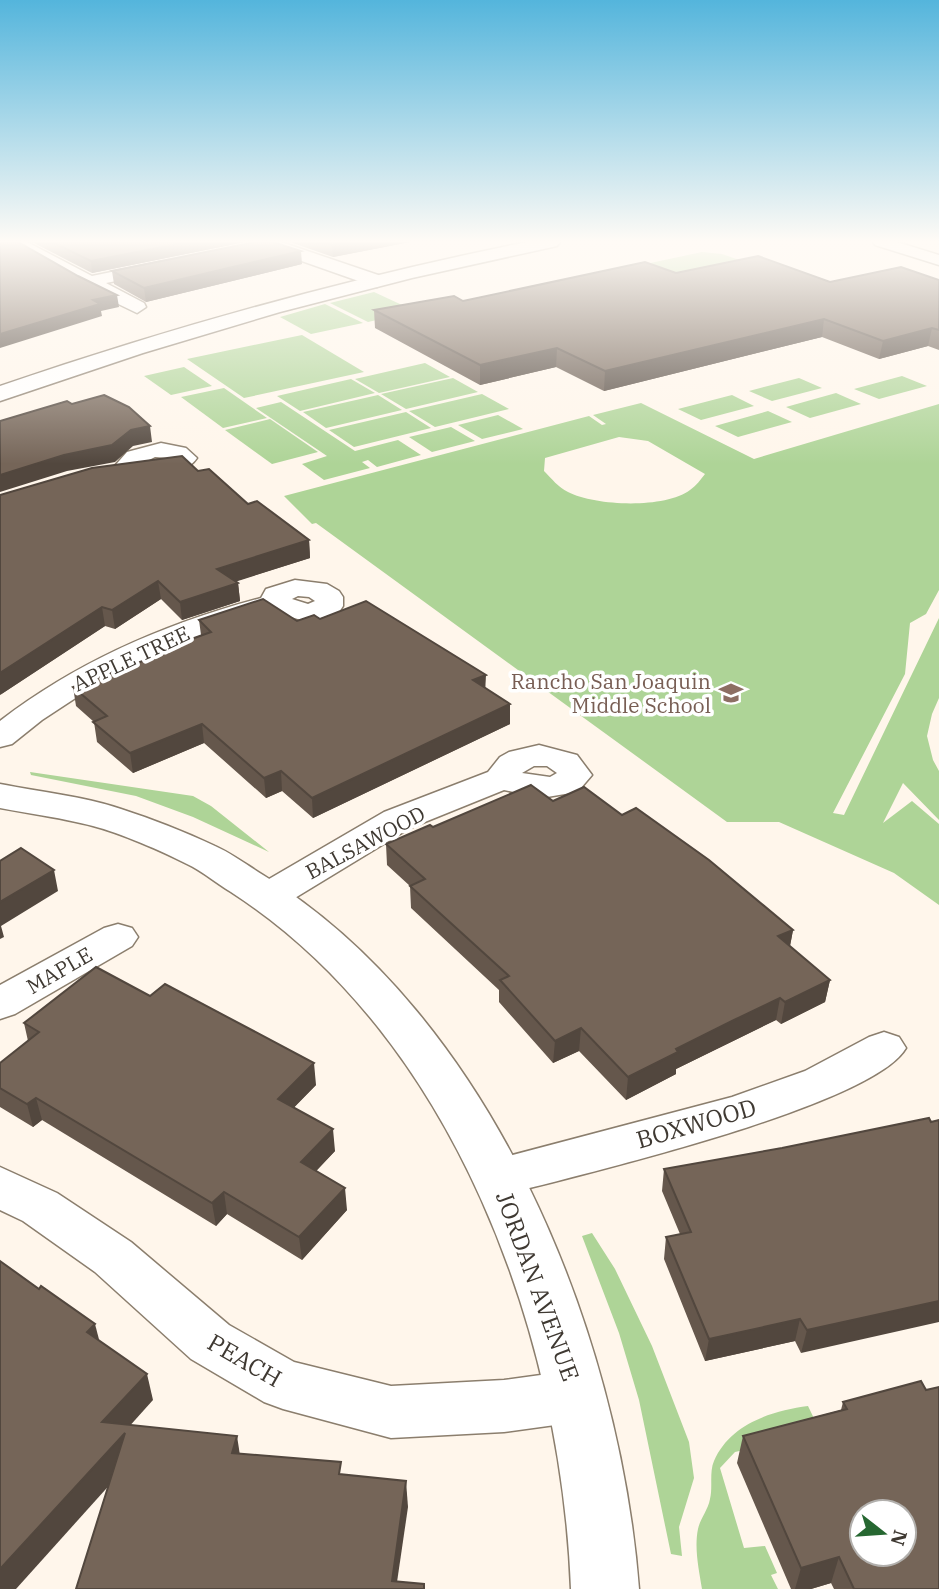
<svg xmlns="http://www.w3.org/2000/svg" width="939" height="1589" viewBox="0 0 939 1589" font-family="'IBM Plex Serif',serif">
<rect width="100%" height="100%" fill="#fff6eb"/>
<g fill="#aed497" fill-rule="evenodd">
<polygon points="702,252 722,254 768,270 700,284 641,265"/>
<polygon points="374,292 415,311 368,322 330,303"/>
<polygon points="325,304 363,323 311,334 280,317"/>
<polygon points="302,335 364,372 244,398 187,359"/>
<polygon points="425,363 450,377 379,393 355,379"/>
<polygon points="184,367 212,386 171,395 144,376"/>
<polygon points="902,376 927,386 879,399 854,389"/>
<polygon points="453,378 478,392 406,409 381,394"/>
<polygon points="799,378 822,388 772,401 749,391"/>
<polygon points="351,379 375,393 300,411 277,396"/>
<polygon points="224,388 267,418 223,428 181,397"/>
<polygon points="836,393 861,404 810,418 786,407"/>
<polygon points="482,394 509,409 435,427 409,411"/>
<polygon points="378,395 402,410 326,428 303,412"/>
<polygon points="732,395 754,406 701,420 678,409"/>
<polygon points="281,402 355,451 398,440 421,455 377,467 368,460 362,462 370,468 324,480 302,464 327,456 256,408"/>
<path d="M641,403L754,459L939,404V590L926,614L910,623L905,674L833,813L844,815L939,618V698L932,714L927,736L933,760L939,771V820L903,783L883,823L912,801L939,824V905L894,873L779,822H727L316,523L312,524L284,496L589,416L602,425L606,424L593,415ZM619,437L648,441L705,474C701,479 696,486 690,490C665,509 595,506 568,492C558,487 552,479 544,471L545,458Z"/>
<polygon points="768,411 792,422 738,437 715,426"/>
<polygon points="406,412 431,428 354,447 329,430"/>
<polygon points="498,415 523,429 482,439 458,425"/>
<polygon points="270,419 318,452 272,464 225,430"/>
<polygon points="451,427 475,441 432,452 409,437"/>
<polygon points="30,772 193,796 211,806 269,852 193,817 136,796 31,775"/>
<polygon points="592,1233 615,1269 652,1346 689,1442 694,1478 679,1527 682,1556 671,1554 639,1400 619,1333 582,1236"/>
<path d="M808,1406L821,1433L735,1452L720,1468L744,1548L765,1546L777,1573L771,1575L778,1589H702C699,1570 694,1548 698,1529C700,1519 708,1510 710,1499C713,1487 709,1472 714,1461C730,1424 771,1411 808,1406Z"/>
</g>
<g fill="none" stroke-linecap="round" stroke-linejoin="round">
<g stroke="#8b7e6d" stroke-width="3">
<g id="minor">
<polygon points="7,242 27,242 92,276 160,262 169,267 166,271 106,283 144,303 146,307 137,313 81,286"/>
<polygon points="873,242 897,242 939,255 939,265 875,245"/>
<path d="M161,443L186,448L197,458C181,481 138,480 115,474L112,469L127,452ZM155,457L169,458L143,463Z"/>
<path d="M295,580L327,584L339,591L343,597V606L339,612L318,619L308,622L274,612L175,645L106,678L42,720L12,744L0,747V721C78,661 167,623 261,598L266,589ZM298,596L309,597L315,601L308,604L292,599Z"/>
<path d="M539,745L577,755L592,775L580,789L571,793L541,798L504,790L410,828L285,904L271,907L257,904L252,895L257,886L384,812L488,772L500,757L509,752ZM534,766H547L557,773L550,777L522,773Z"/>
<polygon points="118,924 132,928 138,937 132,946 15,1014 0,1019 0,985 104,928"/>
<path d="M884,1032L899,1037L906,1048C872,1107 574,1176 499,1196L482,1191L475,1177L482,1163L732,1097L805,1071L869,1037Z"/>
<polygon points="0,1167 57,1193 131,1242 229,1325 294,1362 391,1386 504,1380 577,1370 597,1378 605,1396 597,1414 577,1422 504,1432 391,1438 283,1409 264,1402 191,1359 95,1272 23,1221 0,1210"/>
</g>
</g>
<g stroke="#8b7e6d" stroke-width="3">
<g id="tertiary">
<polygon points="256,242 281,242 384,277 387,281 377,287 370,285 259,246"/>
<path d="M0,784C40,792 83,796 121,809C152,819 185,832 215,846C231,853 247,865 263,875C491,1015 619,1330 639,1589H571C561,1333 454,1036 231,892C216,883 202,871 187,864C162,851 120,833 93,826C63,818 31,814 0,808Z"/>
</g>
</g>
<g stroke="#8b7e6d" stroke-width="3">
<path id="secondary" d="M527,242H560L557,246L412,278L280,312L143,353L0,401V386C173,327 348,278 527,242Z"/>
</g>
<use href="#minor" fill="#fff" fill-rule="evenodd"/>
<use href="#tertiary" fill="#fff" fill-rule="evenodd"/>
<use href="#secondary" fill="#fff" fill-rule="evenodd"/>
</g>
<g fill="#65574c">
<polygon points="32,242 245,242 92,273"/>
<polygon points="290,242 410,242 333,257"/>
<polygon points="302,264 146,302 114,284 112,271"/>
<polygon points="939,280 939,350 928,346 879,359 822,337 604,391 556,367 480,385 375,328 374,310 463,301 830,282"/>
<polygon points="198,471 248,504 309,540 310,558 236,581 238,583 240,601 182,620 161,599 115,629 105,626 0,695"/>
<polygon points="320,619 485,688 510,704 510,724 313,818 282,791 266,798 204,743 133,773 97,742 94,722 76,706 73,687 169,651 169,647 201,635 199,620 297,621"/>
<polygon points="553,801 622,815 793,930 790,946 830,980 825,1002 781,1024 776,1020 731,1042 676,1069 676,1074 626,1100 579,1051 553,1063 499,1002 499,990 411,908 410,886 387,865 386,844 433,827"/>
<polygon points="24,1023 316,1085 294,1107 335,1151 316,1171 347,1210 302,1260 227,1214 216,1226 42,1120 33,1127 0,1107 0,1063 28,1041"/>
<polygon points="929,1118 801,1353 795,1341 705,1361 664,1259 666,1237 680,1234 662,1191 664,1169 782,1148"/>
<polygon points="843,1402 939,1589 834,1589 831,1583 811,1589 791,1589 737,1463 743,1436 841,1410"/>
</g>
<g fill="#52473e">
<polygon points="188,242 245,242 92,273 91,261"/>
<polygon points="352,242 410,242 333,257 332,245"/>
<polygon points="301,251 302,264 146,302 144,288"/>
<polygon points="117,295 119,307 101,311 102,316 0,348 0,334 93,300"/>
<polygon points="824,319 822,337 604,391 605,371"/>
<polygon points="932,328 928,346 879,359 883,341"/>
<polygon points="557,348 556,367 480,385 480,365"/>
<polygon points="150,426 152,442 133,446 115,462 67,471 0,492 0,475 131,430"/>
<polygon points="309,540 310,558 219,587 217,569"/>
<polygon points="158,581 161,599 115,629 112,610"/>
<polygon points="238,583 240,601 182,620 180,602"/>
<polygon points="102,607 105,626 0,695 0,673"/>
<polygon points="486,675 485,694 473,680"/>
<polygon points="510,704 510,724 313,818 312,798"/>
<polygon points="202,724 204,743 133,773 130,753"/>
<polygon points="281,771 282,791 266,798 264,778"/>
<polygon points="54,870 58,891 1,926 4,937 0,939 0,902"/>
<polygon points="793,930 789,951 778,936"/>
<polygon points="830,980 825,1002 781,1024 785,1002"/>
<polygon points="780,998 776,1020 676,1069 676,1074 626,1100 628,1077 676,1049"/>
<polygon points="581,1028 579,1051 553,1063 555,1041"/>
<polygon points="314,1063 316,1085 281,1121 278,1099"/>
<polygon points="36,1098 42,1120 33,1127 27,1104"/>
<polygon points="333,1129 335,1151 303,1185 301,1162"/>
<polygon points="345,1188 347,1210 302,1260 299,1237"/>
<polygon points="224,1192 227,1214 216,1226 212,1203"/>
<polygon points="939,1301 939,1322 801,1353 807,1330"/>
<polygon points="800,1319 795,1341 705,1361 709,1339"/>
<polygon points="95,1324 102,1351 87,1332"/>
<polygon points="147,1374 153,1400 109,1449 102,1422"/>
<polygon points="125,1433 132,1460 16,1589 0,1589 0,1569"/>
<polygon points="237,1436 241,1462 232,1453"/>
<polygon points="406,1481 408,1507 396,1589 392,1581"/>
<polygon points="839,1557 831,1583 811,1589 795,1589 801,1568"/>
</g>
<g fill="#756558" stroke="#52473e" stroke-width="2" fill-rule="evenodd">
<polygon points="0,242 18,242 78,276 117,295 93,300 100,304 0,334"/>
<polygon points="52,242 188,242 91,261"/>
<polygon points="255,242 273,242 301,251 144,288 112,271"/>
<polygon points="322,242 352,242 332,245"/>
<polygon points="758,256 830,282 901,267 939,280 939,330 932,328 883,341 824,319 605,371 557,348 480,365 374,310 454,296 463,301 645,262 676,273"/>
<polygon points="104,395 129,407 150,426 131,430 112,445 64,455 0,475 0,421 67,401 72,404"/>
<polygon points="182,456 198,471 209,469 248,504 257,501 309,540 217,569 238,583 180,602 158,581 112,610 102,607 0,673 0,495 92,468"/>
<polygon points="263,599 297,621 314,615 320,619 366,601 486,675 473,680 510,704 312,798 281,771 264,778 202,724 130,753 93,722 107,716 73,687 172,650 169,647 211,632 199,620"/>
<polygon points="531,785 553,801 584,787 622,815 636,808 709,860 793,930 778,936 830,980 785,1002 780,998 734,1020 676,1049 678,1052 628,1077 581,1028 555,1041 500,980 509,976 410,886 425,879 386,844 430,825 433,827"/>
<polygon points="21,848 54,870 0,902 0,861"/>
<polygon points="96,967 150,996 165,984 314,1063 278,1099 333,1129 301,1162 345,1188 299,1237 224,1192 212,1203 36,1098 27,1104 0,1088 0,1063 39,1032 24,1023"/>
<polygon points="929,1118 931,1122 939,1120 939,1301 807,1330 800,1319 709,1339 666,1237 691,1232 664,1169 782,1148"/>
<polygon points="0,1261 39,1289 41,1286 95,1324 87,1332 147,1374 102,1422 237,1436 232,1453 341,1462 339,1474 406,1481 392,1581 424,1584 424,1589 76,1589 125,1433 0,1569"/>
<path d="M921,1381L926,1390L939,1387V1589H854L839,1557L801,1568L743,1436L847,1409L843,1402ZM862,1512H904V1554H862Z"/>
</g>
<linearGradient id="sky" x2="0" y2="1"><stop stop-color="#54b5dc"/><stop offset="0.52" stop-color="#fffbf6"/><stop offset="1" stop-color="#fffbf6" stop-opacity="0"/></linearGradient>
<rect width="939" height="464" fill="url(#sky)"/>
<defs>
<g id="school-bare" transform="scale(1.89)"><path d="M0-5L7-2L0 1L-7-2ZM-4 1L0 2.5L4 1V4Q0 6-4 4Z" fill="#8d6e63" stroke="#fff" stroke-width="2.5" paint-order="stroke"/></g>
</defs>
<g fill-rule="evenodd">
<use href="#school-bare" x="731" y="693"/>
</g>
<g text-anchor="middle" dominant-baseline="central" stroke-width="7" stroke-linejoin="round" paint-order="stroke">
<g font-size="21" fill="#3f3932" stroke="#fff">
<text transform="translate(131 658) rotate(-25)">APPLE TREE</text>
<text transform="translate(365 842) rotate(-28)">BALSAWOOD</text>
<text transform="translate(59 970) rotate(-30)">MAPLE</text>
</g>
<g font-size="21" fill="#785e54" stroke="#fff" text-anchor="end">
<text x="711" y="681">Rancho San Joaquin<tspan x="711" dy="24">Middle School</tspan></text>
</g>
<g font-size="24" fill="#3f3932" stroke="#fff">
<text transform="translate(696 1123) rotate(-16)">BOXWOOD</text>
<text transform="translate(538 1286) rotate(70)">JORDAN AVENUE</text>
<text transform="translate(245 1360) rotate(30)">PEACH</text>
</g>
</g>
<g transform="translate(883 1533) rotate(107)"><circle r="33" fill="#ffffff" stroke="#b2b0ad" stroke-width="2"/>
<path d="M0-5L12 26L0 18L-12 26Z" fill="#266731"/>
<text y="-10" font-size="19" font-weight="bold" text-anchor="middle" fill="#3f3932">N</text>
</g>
</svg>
